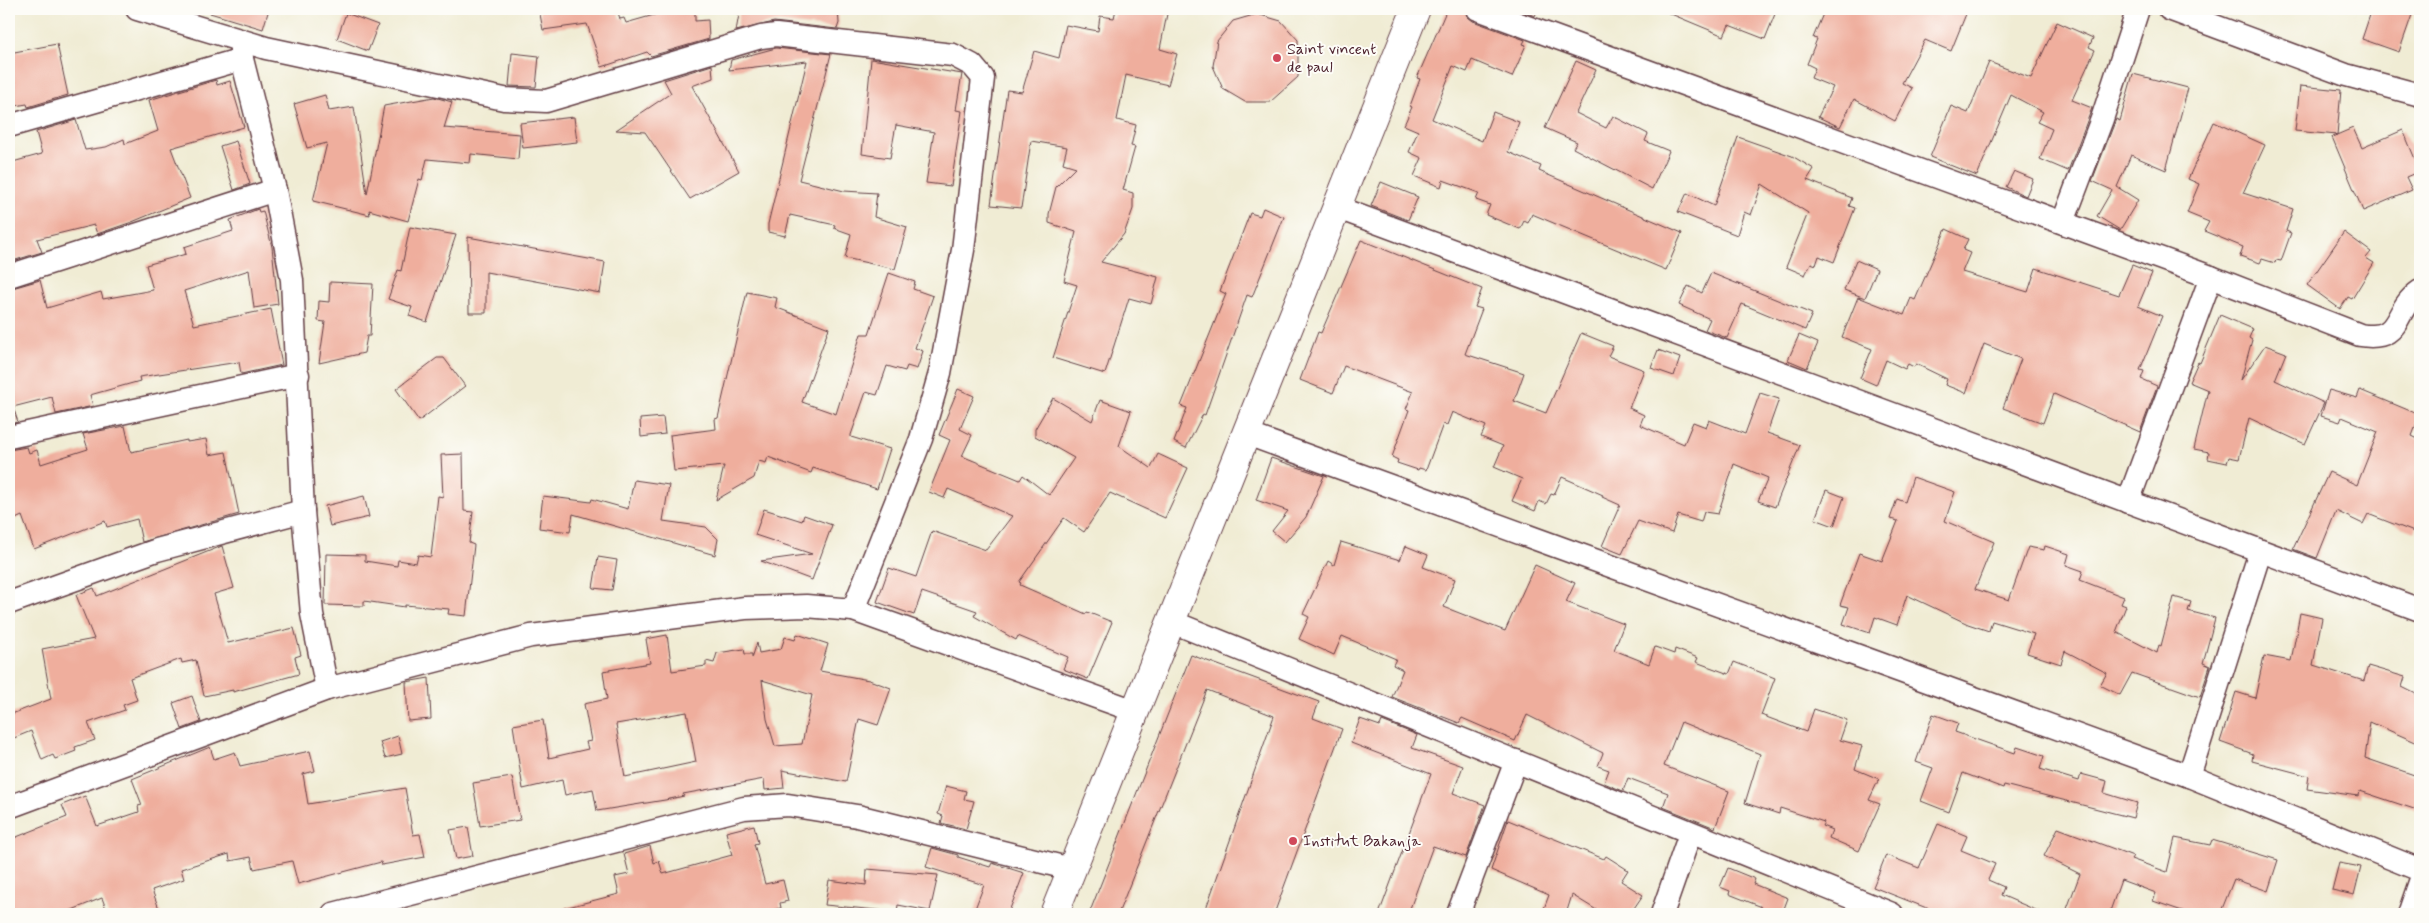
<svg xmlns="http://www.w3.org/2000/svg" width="2429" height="923" viewBox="0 0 2429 923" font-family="Mynerve,sans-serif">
<rect width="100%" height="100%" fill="#fdfcf7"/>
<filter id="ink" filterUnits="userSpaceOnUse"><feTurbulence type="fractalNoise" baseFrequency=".02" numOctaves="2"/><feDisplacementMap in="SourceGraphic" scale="10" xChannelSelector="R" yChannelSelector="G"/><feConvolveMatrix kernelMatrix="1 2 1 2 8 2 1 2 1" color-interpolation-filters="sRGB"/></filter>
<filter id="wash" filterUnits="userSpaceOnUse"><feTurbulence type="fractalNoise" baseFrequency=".0096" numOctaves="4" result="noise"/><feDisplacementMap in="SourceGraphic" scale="20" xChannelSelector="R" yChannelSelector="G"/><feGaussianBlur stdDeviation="1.12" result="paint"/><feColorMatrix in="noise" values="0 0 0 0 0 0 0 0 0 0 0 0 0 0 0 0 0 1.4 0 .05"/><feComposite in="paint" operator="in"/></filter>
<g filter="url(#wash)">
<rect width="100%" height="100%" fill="#f0ecd4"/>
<g id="blocks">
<g fill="#efae9d" fill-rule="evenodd">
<polygon points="211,9 269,9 263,29 210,13"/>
<polygon points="539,9 617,9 620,19 624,18 626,23 675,9 695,9 695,21 708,20 709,39 651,56 647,52 602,67 587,24 543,30"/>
<polygon points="740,9 838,9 839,23 837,29 774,22 736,31"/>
<polygon points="1116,9 1168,9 1160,49 1177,54 1168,85 1126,75 1117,120 1136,125 1131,146 1135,147 1123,190 1133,193 1133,209 1124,234 1101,262 1158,277 1151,304 1129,298 1105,374 1053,358 1077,285 1064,281 1076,232 1049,223 1049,214 1056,187 1076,167 1063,163 1067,147 1031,141 1021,208 991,205 1007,90 1022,92 1034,51 1059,58 1066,25 1098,31 1100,16 1114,18"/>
<polygon points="1447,9 1465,9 1468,17 1473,21 1525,40 1523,44 1526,45 1512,77 1472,60 1467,72 1453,66 1432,119 1482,141 1493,112 1519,122 1508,152 1541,166 1539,171 1682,233 1666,270 1532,214 1528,223 1524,221 1520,229 1486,215 1490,205 1476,200 1479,193 1443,180 1441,187 1414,176 1422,158 1409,152 1418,131 1404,125 1412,107 1410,106 1420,79 1417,78"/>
<polygon points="1516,9 1538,9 1535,16"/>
<polygon points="1659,9 1777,9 1765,39 1729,25 1724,36"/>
<polygon points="1825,9 1968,9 1951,51 1925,40 1902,83 1912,88 1895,121 1854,99 1840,127 1818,117 1833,87 1811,78 1815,68 1807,64 1817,39 1813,38"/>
<polygon points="2372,9 2414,9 2399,52 2362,39"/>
<polygon points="346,13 378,25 368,51 337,39"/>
<polygon points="1257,14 1281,21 1298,40 1298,77 1270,102 1245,102 1223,89 1213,66 1217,41 1233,21"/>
<polygon points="2057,22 2093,38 2089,47 2095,50 2072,100 2092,108 2068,171 2040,159 2052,129 2037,122 2043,112 2011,95 1977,176 1930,157 1951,106 1968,113 1989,62 2031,78"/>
<polygon points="57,44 68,95 28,107 27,104 9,107 9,53"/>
<polygon points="776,48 831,54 799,180 844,191 877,193 874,217 907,227 895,269 845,258 851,234 834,228 835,225 790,215 785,236 768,232 768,224 807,61 729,70 731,60"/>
<polygon points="512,53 539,56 536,87 509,86"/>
<polygon points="871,59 962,74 956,110 962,111 951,186 926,183 934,132 896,125 890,158 862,154"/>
<polygon points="1576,61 1596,70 1576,113 1606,128 1613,116 1648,134 1645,141 1669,151 1652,189 1573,148 1577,142 1545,128"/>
<polygon points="712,65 713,78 692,86 739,171 690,199 645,132 616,130 671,93 664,80"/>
<polygon points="2133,74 2188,88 2166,170 2131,155 2117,187 2138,200 2120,230 2097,216 2112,190 2092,181 2116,119 2120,121"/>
<polygon points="216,80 217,85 230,81 244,127 171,148 190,198 132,222 97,234 94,225 37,239 42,252 9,262 9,163 42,154 36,132 76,120 85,150 106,147 124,139 125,144 158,131 149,100"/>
<polygon points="2300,86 2341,90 2337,135 2295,131"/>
<polygon points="325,95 329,111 354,107 367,194 384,106 434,97 452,102 444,128 520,134 518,159 471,154 470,163 427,159 422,180 419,179 408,221 369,210 370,215 313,201 327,143 307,148 294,104"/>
<polygon points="574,117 577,142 523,148 520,123"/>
<polygon points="2214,122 2265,145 2243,193 2293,209 2286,231 2291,233 2281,261 2276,260 2275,263 2262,259 2260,263 2240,256 2243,247 2204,231 2209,222 2187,213 2199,184 2188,179"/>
<polygon points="2353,128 2362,148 2403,130 2420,171 2406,177 2412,190 2363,211 2332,137"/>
<polygon points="1738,137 1792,156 1814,169 1807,180 1852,198 1849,206 1855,208 1834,262 1819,256 1816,265 1811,263 1805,275 1786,267 1808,213 1762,184 1751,215 1744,212 1737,235 1678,212 1687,193 1714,206"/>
<polygon points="236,141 250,184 234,190 220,146"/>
<polygon points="2014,171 2033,179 2026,196 2006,187"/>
<polygon points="1381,182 1418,197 1408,220 1371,206"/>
<polygon points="1263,208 1284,217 1252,297 1247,295 1205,415 1203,414 1186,448 1174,442 1187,408 1181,406 1226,294 1220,291 1250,213 1260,216"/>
<polygon points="258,209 259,212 263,211 272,247 278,304 254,308 249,270 184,291 194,325 271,309 282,365 241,374 239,362 139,377 140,381 90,395 93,406 56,414 52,397 13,407 18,422 9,424 9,289 40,280 47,308 101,292 103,299 153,290 146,265 186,254 184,247 233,231 230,220"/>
<polygon points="410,227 456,235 427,322 409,316 412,307 388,299 398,270 401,271"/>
<polygon points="1946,229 1968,239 1963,250 1970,253 1962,272 2028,292 2036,268 2119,295 2132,265 2152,273 2138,306 2162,316 2140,370 2144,371 2141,379 2157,386 2140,432 2054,394 2043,423 2003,408 2021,359 1984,344 1966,393 1945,385 1947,379 1916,364 1914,367 1908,364 1905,369 1886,360 1876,385 1860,378 1872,349 1842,337 1858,297 1904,315 1911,298 1915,300"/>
<polygon points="2344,232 2371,252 2366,258 2374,263 2352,299 2348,297 2340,309 2307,285"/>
<polygon points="468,237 605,262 600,293 486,272 486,313 469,313"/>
<polygon points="1361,240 1482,289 1475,307 1482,309 1465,354 1524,373 1514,401 1546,413 1581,333 1613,346 1608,356 1644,370 1629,408 1644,415 1640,425 1684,444 1693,422 1706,427 1709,420 1745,434 1760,393 1779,399 1767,433 1800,445 1775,507 1758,501 1768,478 1734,464 1718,514 1704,512 1701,522 1678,515 1672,533 1638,521 1622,554 1602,546 1620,505 1602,497 1603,495 1562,477 1554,495 1551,494 1546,504 1539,501 1535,511 1512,501 1522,479 1494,467 1503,446 1481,437 1486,426 1452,412 1447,425 1443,424 1426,470 1419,468 1418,470 1397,463 1398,460 1392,457 1409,410 1406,409 1413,392 1344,366 1333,393 1300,380 1318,332 1321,333"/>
<polygon points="1856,260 1877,269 1865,298 1844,290"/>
<polygon points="889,273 915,282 913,289 933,296 915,348 923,351 917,369 907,366 905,371 887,366 877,395 866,392 851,435 851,437 890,449 877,489 813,468 811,473 768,457 766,463 759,461 754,478 716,500 724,466 674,471 670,435 716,429 715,419 718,418 747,292 777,298 775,307 829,328 802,402 836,414 861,334 869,334"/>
<polygon points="1711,273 1812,314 1805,330 1742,304 1727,338 1705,330 1710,319 1679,305 1688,286 1702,293"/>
<polygon points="330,282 373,284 370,336 367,336 364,353 319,363 325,322 318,321 319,301 329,302"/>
<polygon points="2220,315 2253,329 2249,338 2252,340 2241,380 2265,345 2286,353 2275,380 2324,403 2305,444 2249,418 2239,459 2229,457 2227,463 2208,459 2209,452 2194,449 2208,390 2189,382 2198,362 2200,363"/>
<polygon points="1799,335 1818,343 1807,368 1788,360"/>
<polygon points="1658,350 1680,358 1674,376 1651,368"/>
<polygon points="437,358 444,358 465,386 419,421 396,389"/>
<polygon points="958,389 974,396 960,429 972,435 962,456 1020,480 1023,475 1049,495 1074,458 1035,436 1035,429 1053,398 1092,421 1100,400 1131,411 1119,446 1151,468 1158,454 1188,468 1165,518 1110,493 1084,532 1064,518 1019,582 1021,583 1020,585 1086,614 1087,612 1112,622 1088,679 1063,669 1068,657 1018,636 1016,640 974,616 977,611 922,592 914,615 877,602 889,568 916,577 932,531 986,550 1012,516 948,489 944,498 929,492 950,440 939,435"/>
<polygon points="2329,390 2357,398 2360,390 2420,415 2412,436 2420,440 2420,517 2414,532 2368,514 2363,524 2336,511 2317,558 2293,549 2329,472 2357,485 2378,432 2342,417 2340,422 2321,416"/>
<polygon points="663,417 665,434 641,437 640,419"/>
<polygon points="125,426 131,452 187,440 187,442 206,439 209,455 226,452 239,514 142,542 137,519 107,527 105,521 34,549 22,516 9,522 9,450 27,447 29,453 37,450 41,464 88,449 83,434"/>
<polygon points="463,454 464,511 473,512 469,543 474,545 466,616 448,614 449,609 405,605 405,607 364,601 364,606 325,605 326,554 365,555 365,561 397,566 398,560 416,563 418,555 431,557 438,496 443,497 441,455"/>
<polygon points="1271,458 1324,476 1306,517 1285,542 1272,531 1288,511 1256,500"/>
<polygon points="1913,477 1955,492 1945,521 1994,542 1975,589 2009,600 2028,547 2044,550 2045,546 2069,554 2066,565 2083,571 2080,580 2124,597 2121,604 2126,606 2116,632 2157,653 2159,645 2161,646 2174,597 2191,602 2188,611 2215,618 2203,663 2210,666 2200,697 2132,673 2120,695 2100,685 2107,673 2065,651 2061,664 2027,653 2034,634 1992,621 1989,631 1968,624 1907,595 1897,625 1875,617 1870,633 1843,624 1849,607 1840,605 1859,553 1882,561 1898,521 1890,519 1897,499 1905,502"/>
<polygon points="634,480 669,485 663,521 706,527 718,539 715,555 573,514 570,532 539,528 543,496 591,502 592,499 628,509"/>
<polygon points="1826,490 1844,497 1834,526 1815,519"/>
<polygon points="364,496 369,517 330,526 325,506"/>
<polygon points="764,509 802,521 804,515 832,525 812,580 761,561 812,554 755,535"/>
<polygon points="1341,542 1400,560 1406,546 1428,555 1423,567 1455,579 1444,607 1505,631 1535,565 1575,583 1566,602 1624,624 1614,650 1649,664 1655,647 1674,654 1675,649 1698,658 1696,662 1729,674 1734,662 1775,678 1761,715 1806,732 1814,709 1847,720 1840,740 1862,746 1855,769 1879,779 1869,800 1880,804 1859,851 1829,838 1832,830 1822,826 1824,822 1780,808 1779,814 1745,803 1760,754 1681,722 1664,766 1729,791 1715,828 1663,807 1668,793 1628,778 1623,791 1604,783 1609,770 1598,766 1603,753 1527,715 1515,741 1462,718 1459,723 1392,697 1403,670 1393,665 1396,659 1342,636 1334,655 1299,639 1309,617 1303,614 1328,561 1334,565"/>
<polygon points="222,546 234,588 214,594 228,643 294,628 301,655 295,657 299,674 233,692 233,690 204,696 196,660 182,663 181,659 130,678 137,700 123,705 125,710 88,723 95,740 75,747 76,751 55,759 53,755 42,760 31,731 9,740 9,715 51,699 42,649 94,639 76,595 94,588 97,596"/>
<polygon points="598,557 617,560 612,590 593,588"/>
<polygon points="2300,613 2322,618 2313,665 2364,681 2368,666 2405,677 2402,687 2420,696 2420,744 2370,722 2365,758 2420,777 2420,811 2360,791 2359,796 2307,789 2309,776 2252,761 2253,754 2220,742 2236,692 2255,698 2264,656 2291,661"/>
<path d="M797,634L828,644L820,671L869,680L891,688L878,725L859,719L846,782L782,770L784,788L765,790L764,779L683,794L684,796L665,800L597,811L593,789L565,795L562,780L523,789L513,725L543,720L549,758L588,749L586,742L591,741L584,704L607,699L603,671L650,663L646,639L667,635L672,671L706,666V661L714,663L717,653L744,649L745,654H752V658L757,643L759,653L781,649L785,637L795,640ZM762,680L812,695L802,744L775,746L767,719ZM687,712L696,762L625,777L616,724Z"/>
<polygon points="1191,655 1319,702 1313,718 1342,729 1274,914 1204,914 1274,716 1207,690 1118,914 1089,914"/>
<polygon points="429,678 431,719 408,721 406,682"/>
<polygon points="192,696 201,722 182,729 173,703"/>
<polygon points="1933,714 1958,723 1955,732 2015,753 2017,747 2044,756 2040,769 2079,781 2081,774 2107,781 2104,793 2137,803 2133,818 2004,785 2003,788 1963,773 1949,812 1921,801 1933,768 1916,762"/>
<polygon points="1360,719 1380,726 1382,721 1417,735 1412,748 1463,766 1453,793 1485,805 1466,857 1433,846 1408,914 1379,914 1431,774 1351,743"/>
<polygon points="398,736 402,754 385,758 380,742"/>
<polygon points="210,747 214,759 235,752 240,766 310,751 315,771 303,774 308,804 405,788 413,835 420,834 425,857 382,865 381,862 298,884 292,861 254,869 251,857 230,861 229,854 181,869 184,879 152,890 161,914 108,914 102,898 62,914 9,914 9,840 67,817 62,805 85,796 97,826 139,812 138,806 142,805 132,779"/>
<polygon points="512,777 520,820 480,826 473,783"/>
<polygon points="946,786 966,791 964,799 974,801 966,829 941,823 943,816 938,814"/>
<polygon points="1508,820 1604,859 1606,856 1628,870 1621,881 1643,895 1630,914 1603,914 1572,895 1566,914 1542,914 1549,895 1491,870"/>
<polygon points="1938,824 1967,836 1961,850 1995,864 1988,880 2004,887 2001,895 2045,914 1942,914 1873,887 1886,855 1919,868"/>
<polygon points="754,825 758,843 754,844 765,884 783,880 788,901 780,903 781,908 757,914 565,914 564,908 619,894 615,877 629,874 624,854 650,846 654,863 659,861 663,874 732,855 726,832"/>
<polygon points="468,827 473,856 456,859 450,830"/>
<polygon points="2058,828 2133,856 2131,859 2167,872 2175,838 2210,845 2212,840 2278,860 2268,891 2234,879 2220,914 2191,914 2153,901 2156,893 2121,880 2109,914 2065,914 2080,874 2044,856"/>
<polygon points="932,848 958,855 958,857 990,867 992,863 1024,873 1008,914 973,914 984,885 926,867"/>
<polygon points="2339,863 2361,867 2354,895 2332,890"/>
<polygon points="1728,868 1755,879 1753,884 1788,898 1782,914 1759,914 1762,907 1729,894 1730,891 1720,887"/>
<polygon points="867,869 938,875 930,911 898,905 897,912 825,905 829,880 866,885"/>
</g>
</g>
</g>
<g filter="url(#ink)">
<use href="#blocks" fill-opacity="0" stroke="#633e44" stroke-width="1"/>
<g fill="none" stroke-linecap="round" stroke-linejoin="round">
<g stroke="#633e44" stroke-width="25">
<g id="minor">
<polyline points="137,9 266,48 504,99 546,101 761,37 776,35 953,55 972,65 983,78 963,250 940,373 921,439 853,610"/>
<path d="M1478,9L2211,277L2360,335C2404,342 2391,311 2420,291"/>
<polyline points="2169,9 2346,75 2420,95"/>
<polyline points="240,40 242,59 275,190 292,280 303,511 312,614 327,689"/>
<polyline points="9,126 242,59"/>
<polyline points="1338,208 2420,610"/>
<polyline points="2063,222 2102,119 2138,9"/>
<polyline points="9,276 275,190"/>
<polyline points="1247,434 2189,776 2420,870"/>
<polyline points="9,437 298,375"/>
<polyline points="2128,502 2211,277"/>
<polyline points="9,603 157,550 303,511"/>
<polyline points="1170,621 1892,914"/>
<polyline points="2189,776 2260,552"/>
<polyline points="9,807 327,689 531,636 745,608 806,606 853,610 1135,711"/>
<polyline points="333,914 744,808 788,805 857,816 1071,869"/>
<polyline points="1458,914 1516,761"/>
<polyline points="1662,914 1690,834"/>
<polyline points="2409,914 2420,882"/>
</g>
</g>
<g stroke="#633e44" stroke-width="30">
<polyline id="major" points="1054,914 1416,9"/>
</g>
<use href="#minor" stroke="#fff" stroke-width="22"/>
<use href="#major" stroke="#fff" stroke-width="28"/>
</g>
</g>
<g fill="#d1495b" stroke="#fdfcf7" stroke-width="2">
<circle cx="1277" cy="58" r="5"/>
<circle cx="1293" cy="841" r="5"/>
</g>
<g text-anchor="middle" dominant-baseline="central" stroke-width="4" stroke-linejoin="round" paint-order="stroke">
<g font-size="16" fill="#4a1f2b" stroke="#fdfcf7" text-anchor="start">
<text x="1287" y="49">Saint vincent<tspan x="1287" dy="18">de paul</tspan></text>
<text x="1303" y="841">Institut Bakanja</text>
</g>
</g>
<rect width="2429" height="923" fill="none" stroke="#fdfcf7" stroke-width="30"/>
</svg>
